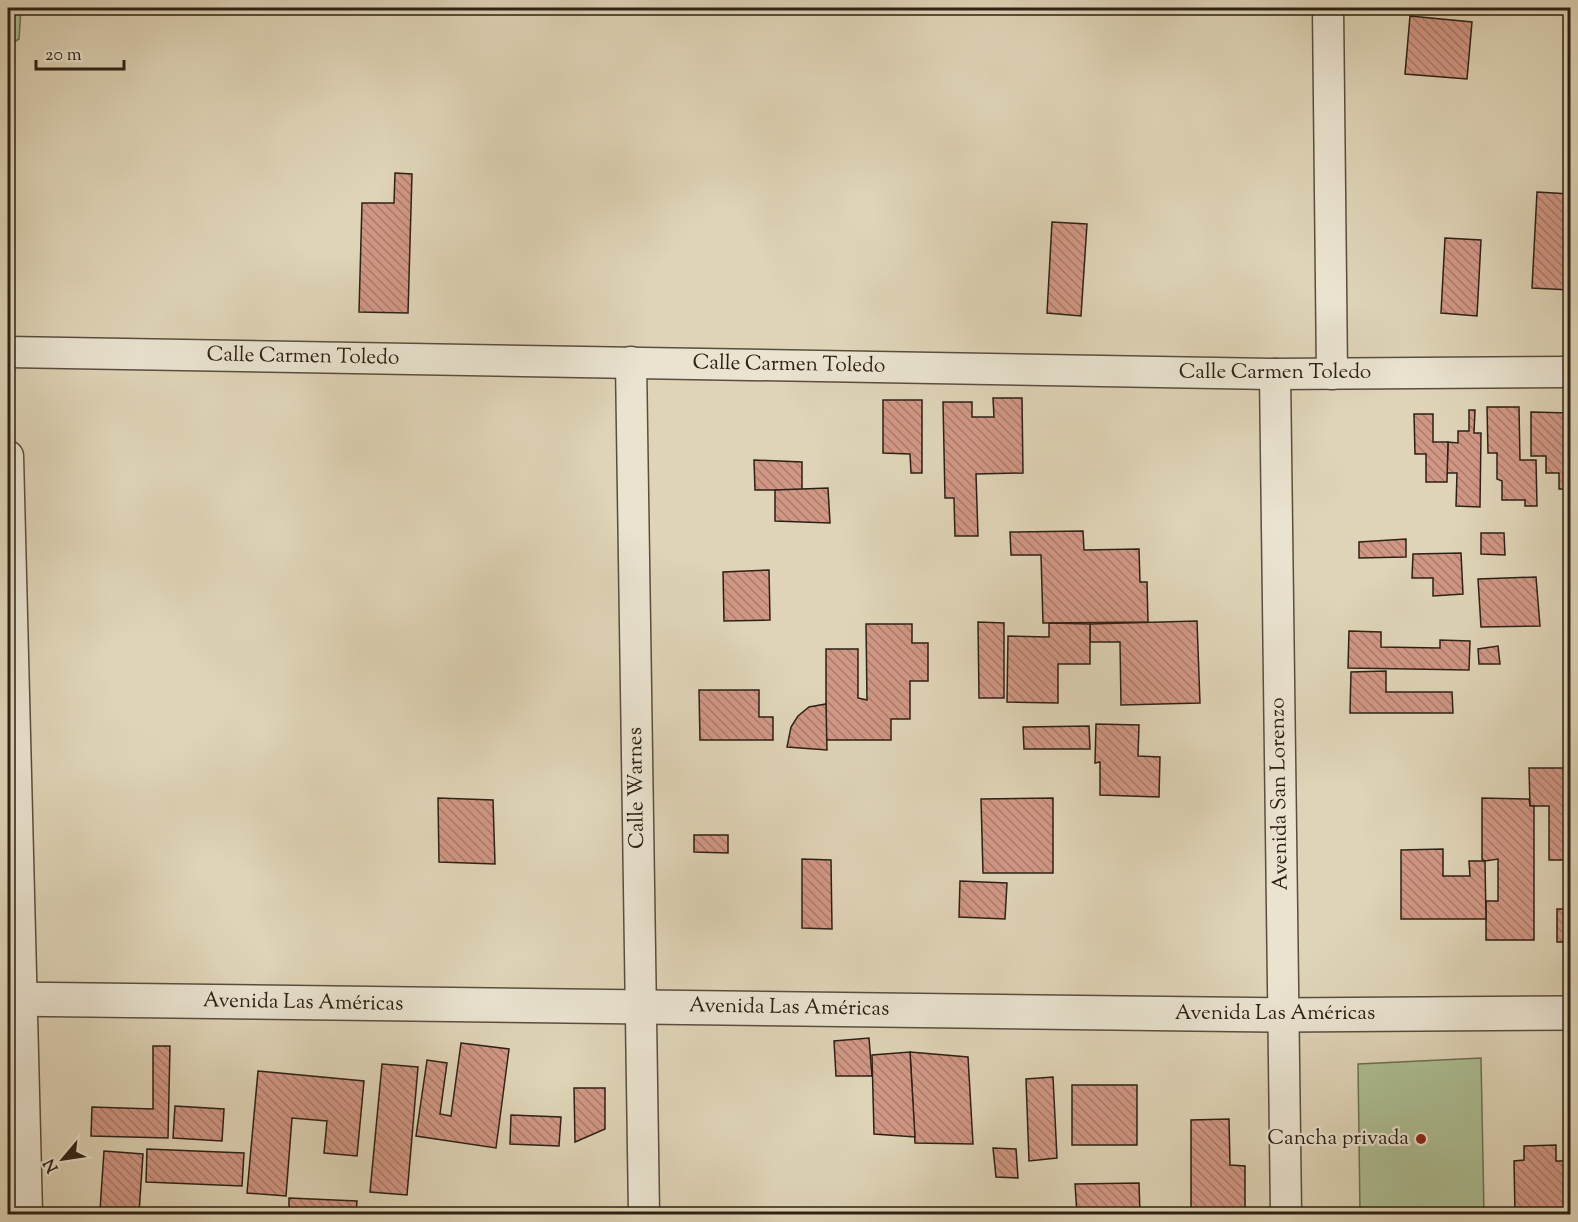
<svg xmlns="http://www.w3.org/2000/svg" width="1578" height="1222" viewBox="0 0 1578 1222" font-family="'Sorts Mill Goudy',serif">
<defs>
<pattern id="forest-firs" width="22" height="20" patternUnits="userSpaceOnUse" patternTransform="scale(1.5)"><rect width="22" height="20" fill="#acbe93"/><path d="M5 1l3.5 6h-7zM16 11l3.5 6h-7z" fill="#94a37e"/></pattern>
<pattern id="building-back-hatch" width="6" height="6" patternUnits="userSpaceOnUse" patternTransform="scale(1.5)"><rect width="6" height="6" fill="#d19785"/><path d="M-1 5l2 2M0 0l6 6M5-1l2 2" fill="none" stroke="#aa7b6c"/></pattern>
</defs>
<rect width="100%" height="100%" fill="#dfd4b7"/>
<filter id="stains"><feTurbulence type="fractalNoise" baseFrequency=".00333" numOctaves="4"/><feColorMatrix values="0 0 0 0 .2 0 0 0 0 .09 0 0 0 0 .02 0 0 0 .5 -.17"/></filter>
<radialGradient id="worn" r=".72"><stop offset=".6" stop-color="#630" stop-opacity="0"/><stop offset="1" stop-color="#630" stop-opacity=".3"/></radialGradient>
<polygon fill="url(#forest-firs)" stroke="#6c7054" stroke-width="1.5" points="8,8 21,8 19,39 8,46"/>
<polygon fill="#acbe93" stroke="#6c7054" stroke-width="1.5" points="1481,1058 1484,1214 1360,1214 1358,1064"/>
<g fill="url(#building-back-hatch)" stroke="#2d2115" stroke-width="1.5">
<polygon points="1410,16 1472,22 1467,79 1405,74"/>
<polygon points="395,173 412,174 408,313 359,312 362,203 394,203"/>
<polygon points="1537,192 1570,194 1570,290 1532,288"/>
<polygon points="1052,222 1087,224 1081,316 1047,313"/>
<polygon points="1445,238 1481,240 1477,316 1441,313"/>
<polygon points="993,398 1022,398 1023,473 976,474 978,536 955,536 954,498 945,498 943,402 972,402 972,417 994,417"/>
<polygon points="883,400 922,400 922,473 911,473 910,454 883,453"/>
<polygon points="1487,407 1519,407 1520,460 1536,460 1537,506 1525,506 1525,500 1502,500 1502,481 1497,479 1497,453 1488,453"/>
<polygon points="1469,410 1475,410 1474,433 1481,433 1480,507 1456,506 1457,473 1447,473 1448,442 1458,443 1458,431 1469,431"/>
<polygon points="1531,412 1570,413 1570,489 1559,489 1559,473 1546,473 1546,456 1531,456"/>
<polygon points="1414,414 1433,414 1433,442 1448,442 1447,482 1426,482 1426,454 1415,454"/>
<polygon points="754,460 802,462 802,490 755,490"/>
<polygon points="828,488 830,523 775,521 775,490"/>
<polygon points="1083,531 1084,550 1139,549 1140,582 1147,582 1148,622 1043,623 1041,555 1011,555 1010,532"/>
<polygon points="1481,533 1504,533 1505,555 1481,554"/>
<polygon points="1406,539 1406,557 1359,558 1359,542"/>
<polygon points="1461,553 1463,594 1433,596 1433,578 1412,578 1413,554"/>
<polygon points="769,570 770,620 724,621 723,572"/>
<polygon points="1536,577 1540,626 1481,627 1478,579"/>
<polygon points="1197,621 1200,703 1121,705 1120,642 1090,642 1090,624"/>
<polygon points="978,622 1004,623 1004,698 979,698"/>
<polygon points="1049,623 1090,624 1090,664 1058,664 1058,703 1007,702 1008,636 1049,637"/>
<polygon points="866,624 912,624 912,643 928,643 928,681 910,681 910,719 891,719 891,740 826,740 826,649 858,649 858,698 867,700"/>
<polygon points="1349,631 1381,632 1381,647 1440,648 1440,640 1470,641 1469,670 1348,668"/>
<polygon points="1498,646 1500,664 1479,664 1478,649"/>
<polygon points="1386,671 1386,692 1452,692 1453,713 1350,713 1351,672"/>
<polygon points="699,690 759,690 759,717 773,717 773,740 700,740"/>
<polygon points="826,704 827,750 787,747 791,727 798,716 809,707"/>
<polygon points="1096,724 1139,725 1138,756 1160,757 1159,797 1100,795 1100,762 1095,763"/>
<polygon points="1089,726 1090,749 1024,749 1023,727"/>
<polygon points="1529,768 1570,768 1570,860 1549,860 1549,806 1530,806"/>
<polygon points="438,798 493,800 495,864 439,862"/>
<polygon points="1053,798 1053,873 983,873 981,799"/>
<polygon points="1482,798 1529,799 1530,806 1534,806 1534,940 1486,940 1486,901 1498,901 1498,859 1485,861 1482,859"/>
<polygon points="694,835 728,835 728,853 694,852"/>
<polygon points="1443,849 1443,876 1470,876 1469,861 1485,861 1486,919 1401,919 1401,850"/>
<polygon points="802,859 831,860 832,929 802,928"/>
<polygon points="960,881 1007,883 1005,919 959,917"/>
<rect x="1557" y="909" width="13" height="33"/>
<polygon points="869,1038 872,1076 836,1076 834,1041"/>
<polygon points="461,1043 509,1049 496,1148 416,1136 427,1060 447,1063 440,1114 451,1116"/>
<polygon points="153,1046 170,1046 168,1138 91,1136 92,1107 153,1109"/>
<polygon points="910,1052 968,1057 973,1144 915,1143"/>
<polygon points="910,1052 915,1137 874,1134 872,1055"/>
<polygon points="382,1064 418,1067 407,1195 370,1192"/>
<polygon points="258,1071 364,1081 357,1156 324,1153 327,1121 292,1118 286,1196 247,1193"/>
<polygon points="1053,1077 1057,1158 1029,1161 1026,1079"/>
<rect x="1072" y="1085" width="65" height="60"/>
<polygon points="574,1088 605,1088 605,1129 575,1142"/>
<polygon points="175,1106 224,1109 222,1141 173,1138"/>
<polygon points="511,1115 561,1117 559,1146 510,1144"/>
<polygon points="1229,1119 1230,1165 1245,1166 1245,1214 1191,1214 1191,1120"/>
<polygon points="1556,1145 1556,1161 1570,1161 1570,1214 1515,1214 1514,1161 1524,1160 1524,1146"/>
<polygon points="993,1148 1016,1149 1018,1178 996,1177"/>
<polygon points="147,1149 244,1153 242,1186 146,1182"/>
<polygon points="104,1151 143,1154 139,1213 100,1210"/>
<polygon points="1139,1183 1140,1214 1077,1214 1075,1184"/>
<polygon points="289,1198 357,1201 356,1214 289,1214"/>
</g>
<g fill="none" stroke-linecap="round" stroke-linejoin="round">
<g stroke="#5a4e3e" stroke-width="33">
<g id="minor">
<polyline points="1328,8 1332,374"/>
<polyline points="8,352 1275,374 1570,372"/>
<polyline points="631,362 644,1214"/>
<polyline points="1275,374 1286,1214"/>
<polyline points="8,456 27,1214"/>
</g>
</g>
<g stroke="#5a4e3e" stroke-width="36">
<polyline id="tertiary" points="8,999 1282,1015 1570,1013"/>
</g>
<use href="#minor" stroke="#eae3d0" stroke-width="30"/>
<use href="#tertiary" stroke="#eae3d0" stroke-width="33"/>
</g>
<circle fill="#8f2418" stroke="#eae3d0" stroke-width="2" cx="1421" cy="1139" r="6"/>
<g text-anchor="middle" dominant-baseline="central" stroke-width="4.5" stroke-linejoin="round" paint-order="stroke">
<g font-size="21" fill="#2d2115" stroke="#eae3d0">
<text transform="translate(303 357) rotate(1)">Calle Carmen Toledo</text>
<text transform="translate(789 365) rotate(1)">Calle Carmen Toledo</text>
<text x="1275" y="373">Calle Carmen Toledo</text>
<text transform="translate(637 788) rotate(-91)">Calle Warnes</text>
<text transform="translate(1280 794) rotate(-91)">Avenida San Lorenzo</text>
<text transform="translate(303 1003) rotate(1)">Avenida Las Américas</text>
<text transform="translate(789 1008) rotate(1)">Avenida Las Américas</text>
<text x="1275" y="1014">Avenida Las Américas</text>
</g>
<g font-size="21" fill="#2d2115" stroke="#eae3d0" text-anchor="end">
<text x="1409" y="1139">Cancha privada</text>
</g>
</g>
<rect width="1578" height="1222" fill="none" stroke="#dfd4b7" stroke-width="30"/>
<rect x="9" y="9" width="1560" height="1204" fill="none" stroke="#2d2115" stroke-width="3"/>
<rect x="15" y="15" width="1548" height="1192" fill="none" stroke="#2d2115" stroke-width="1.5"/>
<g transform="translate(63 1159) rotate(241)" stroke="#eae3d0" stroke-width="4.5" paint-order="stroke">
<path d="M0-4.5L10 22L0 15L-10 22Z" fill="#2d2115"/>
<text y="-9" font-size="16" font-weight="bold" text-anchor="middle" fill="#2d2115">N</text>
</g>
<path d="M36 60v9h88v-9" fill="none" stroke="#2d2115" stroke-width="3"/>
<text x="45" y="60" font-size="18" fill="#2d2115" stroke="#eae3d0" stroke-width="4.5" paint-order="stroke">20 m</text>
<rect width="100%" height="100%" filter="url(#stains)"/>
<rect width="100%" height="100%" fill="url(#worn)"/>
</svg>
